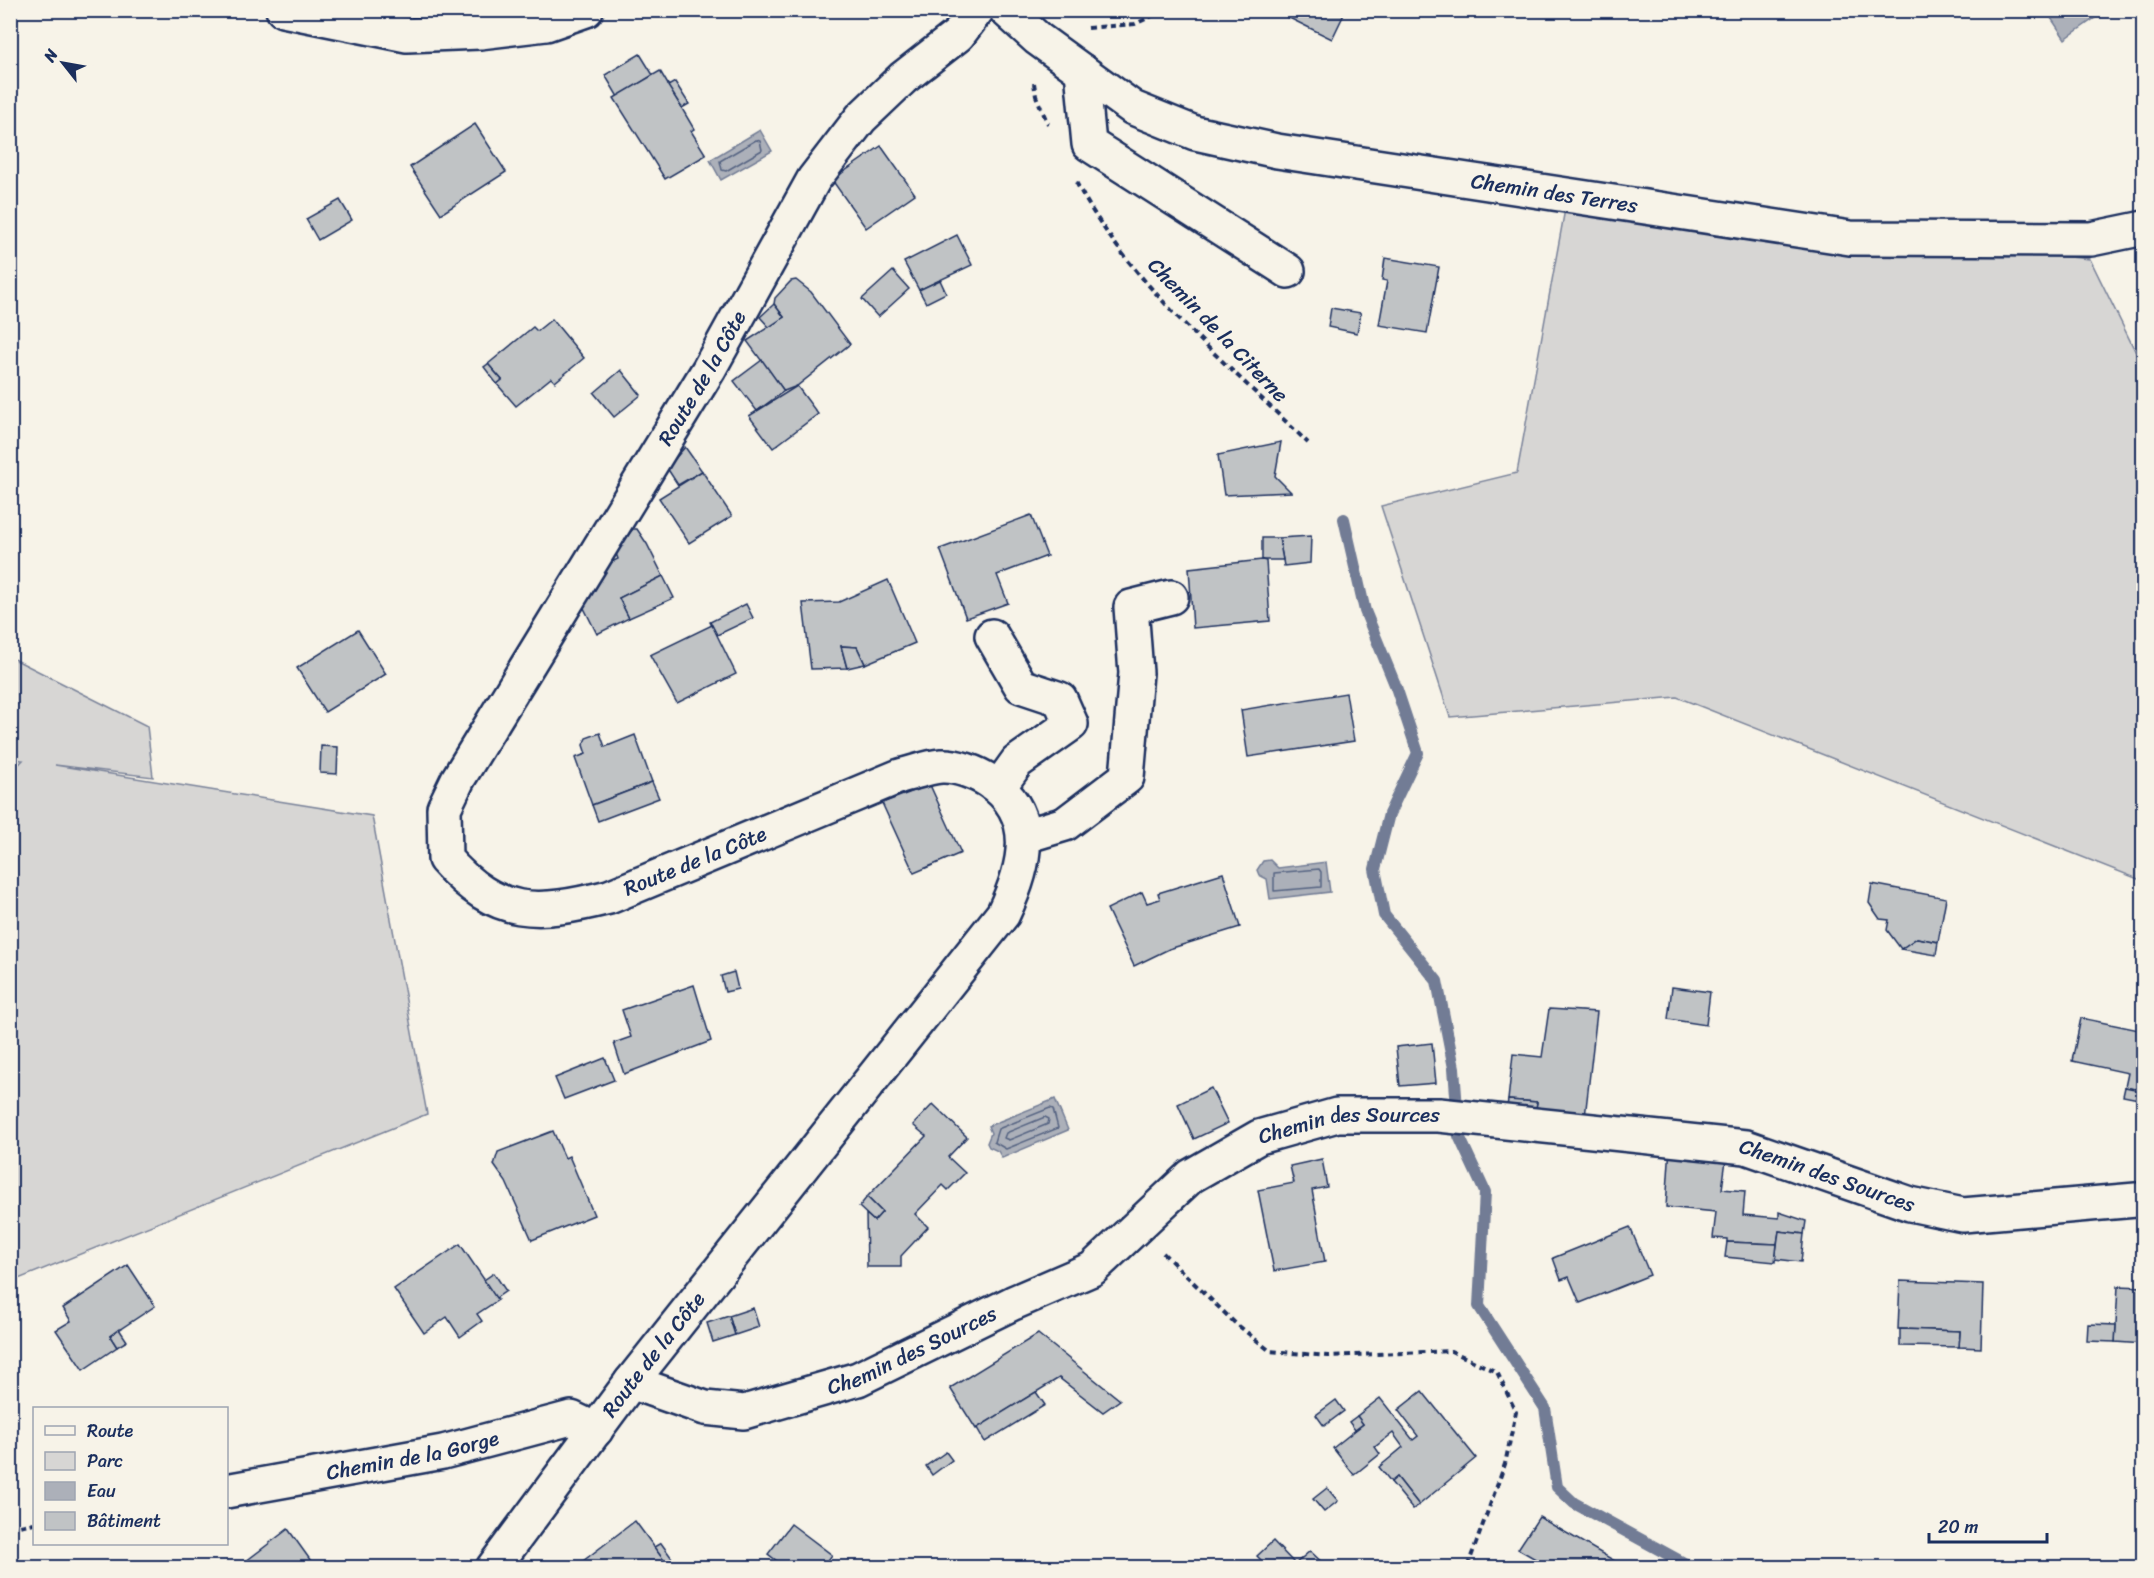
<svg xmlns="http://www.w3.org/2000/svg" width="2154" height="1578" viewBox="0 0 2154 1578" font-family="Sriracha,sans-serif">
<rect width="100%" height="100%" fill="#f7f3e8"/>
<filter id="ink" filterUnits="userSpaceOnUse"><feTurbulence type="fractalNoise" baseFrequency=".0167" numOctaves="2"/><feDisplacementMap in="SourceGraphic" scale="12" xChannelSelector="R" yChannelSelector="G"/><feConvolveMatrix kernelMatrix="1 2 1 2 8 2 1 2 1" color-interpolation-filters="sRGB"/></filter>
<g filter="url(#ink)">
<g fill="#d7d6d4" stroke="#798299" stroke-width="1.5">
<polygon points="1565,209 2090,259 2143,367 2143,881 1677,697 1450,717 1381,506 1517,473"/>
<polygon points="10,657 147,726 153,777 55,765 372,816 427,1114 11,1282 10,773 23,760 11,759"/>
</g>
<g fill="#acb0b9" stroke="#727c95" stroke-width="1.5">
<polygon points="2061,11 2061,10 2105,11 2065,39 2051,18"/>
<polygon points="760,130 772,151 721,180 710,160"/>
<polygon points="1270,860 1278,868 1326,862 1330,892 1270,899 1267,879 1259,875 1257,870 1263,861"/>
<polygon points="1055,1099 1068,1130 1002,1158 998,1151 989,1147 987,1143 991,1133 988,1126"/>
</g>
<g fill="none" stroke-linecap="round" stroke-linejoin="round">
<g stroke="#556382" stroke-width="1.5">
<polygon points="756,140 760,141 762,150 726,171 722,170 720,161"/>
<polygon points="1319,869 1321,872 1321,887 1274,891 1274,873"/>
<polygon points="1050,1108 1053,1109 1058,1128 1006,1149 994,1142 998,1129"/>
<polygon points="1045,1117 1049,1119 1048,1124 1009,1140 1004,1138 1006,1133"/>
</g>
<polyline stroke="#727c95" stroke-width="12" points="1344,519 1365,611 1396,687 1418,753 1389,814 1375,869 1384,915 1437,981 1454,1068 1459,1136 1485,1192 1479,1306 1545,1408 1557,1487 1574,1503 1693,1568"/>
</g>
<g fill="#c0c3c5" stroke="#1b2f5e" stroke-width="1.5">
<polygon points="1273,10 1346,10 1332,39"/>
<polygon points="640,54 653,75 618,97 605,75"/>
<polygon points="660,71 694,129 691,131 706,155 665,179 614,98"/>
<polygon points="675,82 689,104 682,108 668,86"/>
<polygon points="475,124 506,172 441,214 410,167"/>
<polygon points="881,146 915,194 866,228 832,180"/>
<polygon points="340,200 352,220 318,240 306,219"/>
<polygon points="957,235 972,265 919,290 904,262"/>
<polygon points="1385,258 1439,267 1427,333 1379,325 1387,281 1382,280"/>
<polygon points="893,271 909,289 878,317 862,299"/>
<polygon points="796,280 811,292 850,344 797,386 784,391 747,341 784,317 774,304 775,298 791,281"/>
<polygon points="940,280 946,293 926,303 919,290"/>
<polygon points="774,304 784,317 769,327 760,317"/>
<polygon points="1331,308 1361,313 1357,333 1328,327"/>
<polygon points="552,319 584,358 555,382 551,378 516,406 497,384 502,380 488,364 533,327 537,331"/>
<polygon points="762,360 784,391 757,411 734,381"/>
<polygon points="488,364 502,380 497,384 484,367"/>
<polygon points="621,370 641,395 614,417 594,393"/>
<polygon points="797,386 818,414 773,448 749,416"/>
<polygon points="1281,442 1275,476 1291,492 1224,495 1218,455"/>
<polygon points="685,447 702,471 678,485 667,468"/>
<polygon points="702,471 732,516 689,543 659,498"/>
<polygon points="1031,515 1047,556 997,575 1008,603 966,618 940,549"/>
<polygon points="633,529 637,529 647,544 663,576 619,598 629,618 597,634 581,602 604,566 618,559 615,551"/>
<polygon points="1311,536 1310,563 1284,566 1279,538"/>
<polygon points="1262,538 1279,538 1283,560 1262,560"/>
<polygon points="1262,560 1266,561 1270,621 1193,628 1189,568"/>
<polygon points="663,576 674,598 629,618 619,598"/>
<polygon points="888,580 915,643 865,664 857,647 841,646 847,668 811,669 803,603 839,602"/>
<polygon points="746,604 753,618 717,635 710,622"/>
<polygon points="712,625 736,674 677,703 650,655"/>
<polygon points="358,630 386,674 325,712 297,668"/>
<polygon points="841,646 857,647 865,664 847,668"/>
<polygon points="1346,693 1354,741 1248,757 1241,710"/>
<polygon points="600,733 605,747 635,735 652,782 592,805 575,758 586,754 583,745 586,738"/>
<polygon points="321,746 338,747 337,774 320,773"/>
<polygon points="652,782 659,798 598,821 592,805"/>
<polygon points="930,785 961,853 914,873 882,803"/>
<polygon points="1223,873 1240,927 1169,949 1134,966 1107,909 1142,892 1147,903 1160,899 1158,893"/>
<polygon points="1872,884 1946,898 1938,942 1917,938 1901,949 1887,930 1889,920 1880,919 1869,903"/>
<polygon points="1917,938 1938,942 1936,955 1901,949"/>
<polygon points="734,972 738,989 725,992 721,976"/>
<polygon points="694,985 711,1041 624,1074 614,1043 631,1037 622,1010"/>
<polygon points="1672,987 1710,992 1706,1025 1668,1019"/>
<polygon points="1549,1009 1597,1012 1585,1117 1535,1114 1537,1102 1508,1100 1513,1054 1542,1057"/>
<polygon points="2081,1018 2144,1031 2144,1091 2125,1087 2128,1073 2072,1061"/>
<polygon points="1432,1043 1436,1083 1400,1086 1396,1047"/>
<polygon points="605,1058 614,1080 564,1099 555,1078"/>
<polygon points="2125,1087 2144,1091 2144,1100 2123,1096"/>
<polygon points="1211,1088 1228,1123 1194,1139 1178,1104"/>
<polygon points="1508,1100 1537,1102 1535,1114 1506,1111"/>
<polygon points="933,1104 967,1137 948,1157 965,1173 948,1190 943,1185 915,1214 928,1227 901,1256 901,1267 867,1267 866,1214 874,1221 882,1212 867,1197 926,1136 913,1125"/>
<polygon points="553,1131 565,1158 569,1156 594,1215 532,1240 506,1182 494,1165 498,1152"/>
<polygon points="1670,1146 1727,1153 1722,1189 1745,1191 1743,1215 1779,1218 1779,1212 1806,1221 1804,1234 1779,1231 1777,1244 1727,1242 1727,1239 1713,1238 1716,1212 1666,1207"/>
<polygon points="1322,1159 1327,1187 1312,1190 1325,1262 1274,1271 1258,1190 1294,1183 1290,1166"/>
<polygon points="867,1197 882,1212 874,1221 859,1207"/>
<polygon points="1630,1227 1650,1275 1580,1303 1569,1277 1561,1280 1553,1258"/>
<polygon points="1779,1231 1804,1234 1801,1262 1775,1259"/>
<polygon points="1727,1242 1777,1244 1775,1262 1725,1257"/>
<polygon points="460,1244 498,1300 477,1314 482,1321 460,1337 447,1317 424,1333 394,1289"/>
<polygon points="128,1265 155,1306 110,1336 117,1347 83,1370 56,1330 71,1321 63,1308"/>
<polygon points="494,1273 506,1291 496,1298 484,1280"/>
<polygon points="1900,1281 1983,1284 1981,1348 1959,1347 1960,1331 1898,1329"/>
<polygon points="2118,1286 2144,1287 2144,1344 2115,1342"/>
<polygon points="753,1308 759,1327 735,1335 729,1316"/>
<polygon points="729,1316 735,1335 713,1342 707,1323"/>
<polygon points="2088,1324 2116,1325 2115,1342 2087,1341"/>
<polygon points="119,1329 127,1341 117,1347 110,1336"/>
<polygon points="1900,1329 1960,1331 1959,1347 1900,1346"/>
<polygon points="1038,1334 1120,1400 1103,1412 1059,1378 976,1429 950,1388"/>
<polygon points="1422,1391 1476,1458 1419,1505 1397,1477 1391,1482 1379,1467 1403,1447 1393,1433 1375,1447 1380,1454 1354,1475 1333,1448 1363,1424 1357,1416 1380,1398 1413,1440 1418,1436 1398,1410"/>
<polygon points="1036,1392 1045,1405 985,1442 977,1428"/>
<polygon points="1336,1400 1344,1411 1324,1426 1316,1415"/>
<polygon points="1357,1416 1363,1424 1355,1430 1349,1422"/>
<polygon points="946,1452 952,1460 932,1475 926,1466"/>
<polygon points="1397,1477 1419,1505 1413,1509 1391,1482"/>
<polygon points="1327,1488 1338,1501 1324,1512 1313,1499"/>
<polygon points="1539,1517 1620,1564 1622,1568 1551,1568 1518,1549"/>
<polygon points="635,1521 666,1563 660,1568 574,1568"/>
<polygon points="791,1524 832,1555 822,1568 786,1568 768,1554"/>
<polygon points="288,1529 316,1568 237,1568"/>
<polygon points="1273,1541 1295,1564 1310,1551 1328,1568 1269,1568 1257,1556"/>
<polygon points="661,1543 679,1568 660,1568 666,1563 654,1547"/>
</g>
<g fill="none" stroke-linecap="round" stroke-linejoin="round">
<g stroke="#1b2f5e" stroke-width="38">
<g id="minor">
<polyline points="283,10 407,35 480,32 546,24 586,10"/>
<path id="s1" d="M1006,10L1038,39L1133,108L1195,133L1277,151L1850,238L2091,239L2144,228"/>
<polyline points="1082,71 1089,144 1288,271"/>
<polyline points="992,636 1021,686 1060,699 1071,724 1017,762 999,787"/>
<polyline points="1025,836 1065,824 1127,777 1136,673 1131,607 1171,597"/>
<path id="s2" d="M631,1382L705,1408L744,1412L858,1379L1013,1303L1092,1269L1191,1176L1259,1137L1337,1115H1439L1746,1147L1910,1204L1963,1215L2136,1200"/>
<path id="s3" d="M226,1491L443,1452L571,1418L596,1430"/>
<path id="s4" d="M493,1568L631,1382L1003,914C1025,868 1040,815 989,781C977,773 956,765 941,766C928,767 913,773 900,776L609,897C537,915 497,918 445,859L444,808L458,779L709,369L814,179L861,118L903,78L958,35L977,10"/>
</g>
</g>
<g stroke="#1b2f5e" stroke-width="4" stroke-dasharray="6 4.5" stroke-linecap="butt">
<polyline points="1088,28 1135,24 1165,10"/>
<polyline points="1034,83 1036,96 1048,124"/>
<path d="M1076,182C1130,285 1226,362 1308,443"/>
<polyline points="1163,1253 1234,1322 1270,1351 1328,1356 1451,1351 1497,1372 1516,1412 1505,1464 1467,1568"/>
<polyline points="10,1528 34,1523"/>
</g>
<use href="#minor" stroke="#f7f3e8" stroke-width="33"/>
</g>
</g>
<g text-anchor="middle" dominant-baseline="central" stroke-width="4.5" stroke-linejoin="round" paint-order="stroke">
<g font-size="21" fill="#1b2f5e" stroke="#f7f3e8">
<text stroke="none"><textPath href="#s1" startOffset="592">Chemin des Terres</textPath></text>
<text transform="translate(1218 330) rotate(46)">Chemin de la Citerne</text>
<text stroke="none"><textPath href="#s4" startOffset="2120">Route de la Côte</textPath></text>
<text transform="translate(695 861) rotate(-22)">Route de la Côte</text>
<text stroke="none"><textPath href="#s2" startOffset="801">Chemin des Sources</textPath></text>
<text stroke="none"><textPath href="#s2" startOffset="1287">Chemin des Sources</textPath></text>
<text stroke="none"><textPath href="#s2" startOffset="297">Chemin des Sources</textPath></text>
<text stroke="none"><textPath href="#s4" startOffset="267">Route de la Côte</textPath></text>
<text stroke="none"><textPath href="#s3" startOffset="190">Chemin de la Gorge</textPath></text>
</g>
</g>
<rect width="2154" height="1578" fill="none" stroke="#f7f3e8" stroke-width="36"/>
<rect x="18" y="18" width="2118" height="1542" fill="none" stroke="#1b2f5e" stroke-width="2" filter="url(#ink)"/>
<rect x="33" y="1407" width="195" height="138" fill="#f7f3e8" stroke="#9fa5b1" stroke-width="1.5"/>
<rect x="45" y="1426" width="30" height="9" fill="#f7f3e8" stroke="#9fa5b1" stroke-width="1.5"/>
<text x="87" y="1437" font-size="18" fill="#1b2f5e">Route</text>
<rect x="45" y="1452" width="30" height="18" fill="#d7d6d4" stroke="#9fa5b1" stroke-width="1.5"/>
<text x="87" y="1467" font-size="18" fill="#1b2f5e">Parc</text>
<rect x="45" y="1482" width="30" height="18" fill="#acb0b9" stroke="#9fa5b1" stroke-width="1.5"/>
<text x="87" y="1497" font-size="18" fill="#1b2f5e">Eau</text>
<rect x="45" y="1512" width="30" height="18" fill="#c0c3c5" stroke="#9fa5b1" stroke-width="1.5"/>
<text x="87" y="1527" font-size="18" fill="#1b2f5e">Bâtiment</text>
<g transform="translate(63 63) rotate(301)" stroke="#f7f3e8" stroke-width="4.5" paint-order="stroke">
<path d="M0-4.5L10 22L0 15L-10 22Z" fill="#1b2f5e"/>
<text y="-9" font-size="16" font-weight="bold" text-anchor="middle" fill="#1b2f5e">N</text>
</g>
<path d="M1929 1533v9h118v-9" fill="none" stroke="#1b2f5e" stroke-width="3"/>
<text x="1938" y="1533" font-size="18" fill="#1b2f5e" stroke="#f7f3e8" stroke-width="4.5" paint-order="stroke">20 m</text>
</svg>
